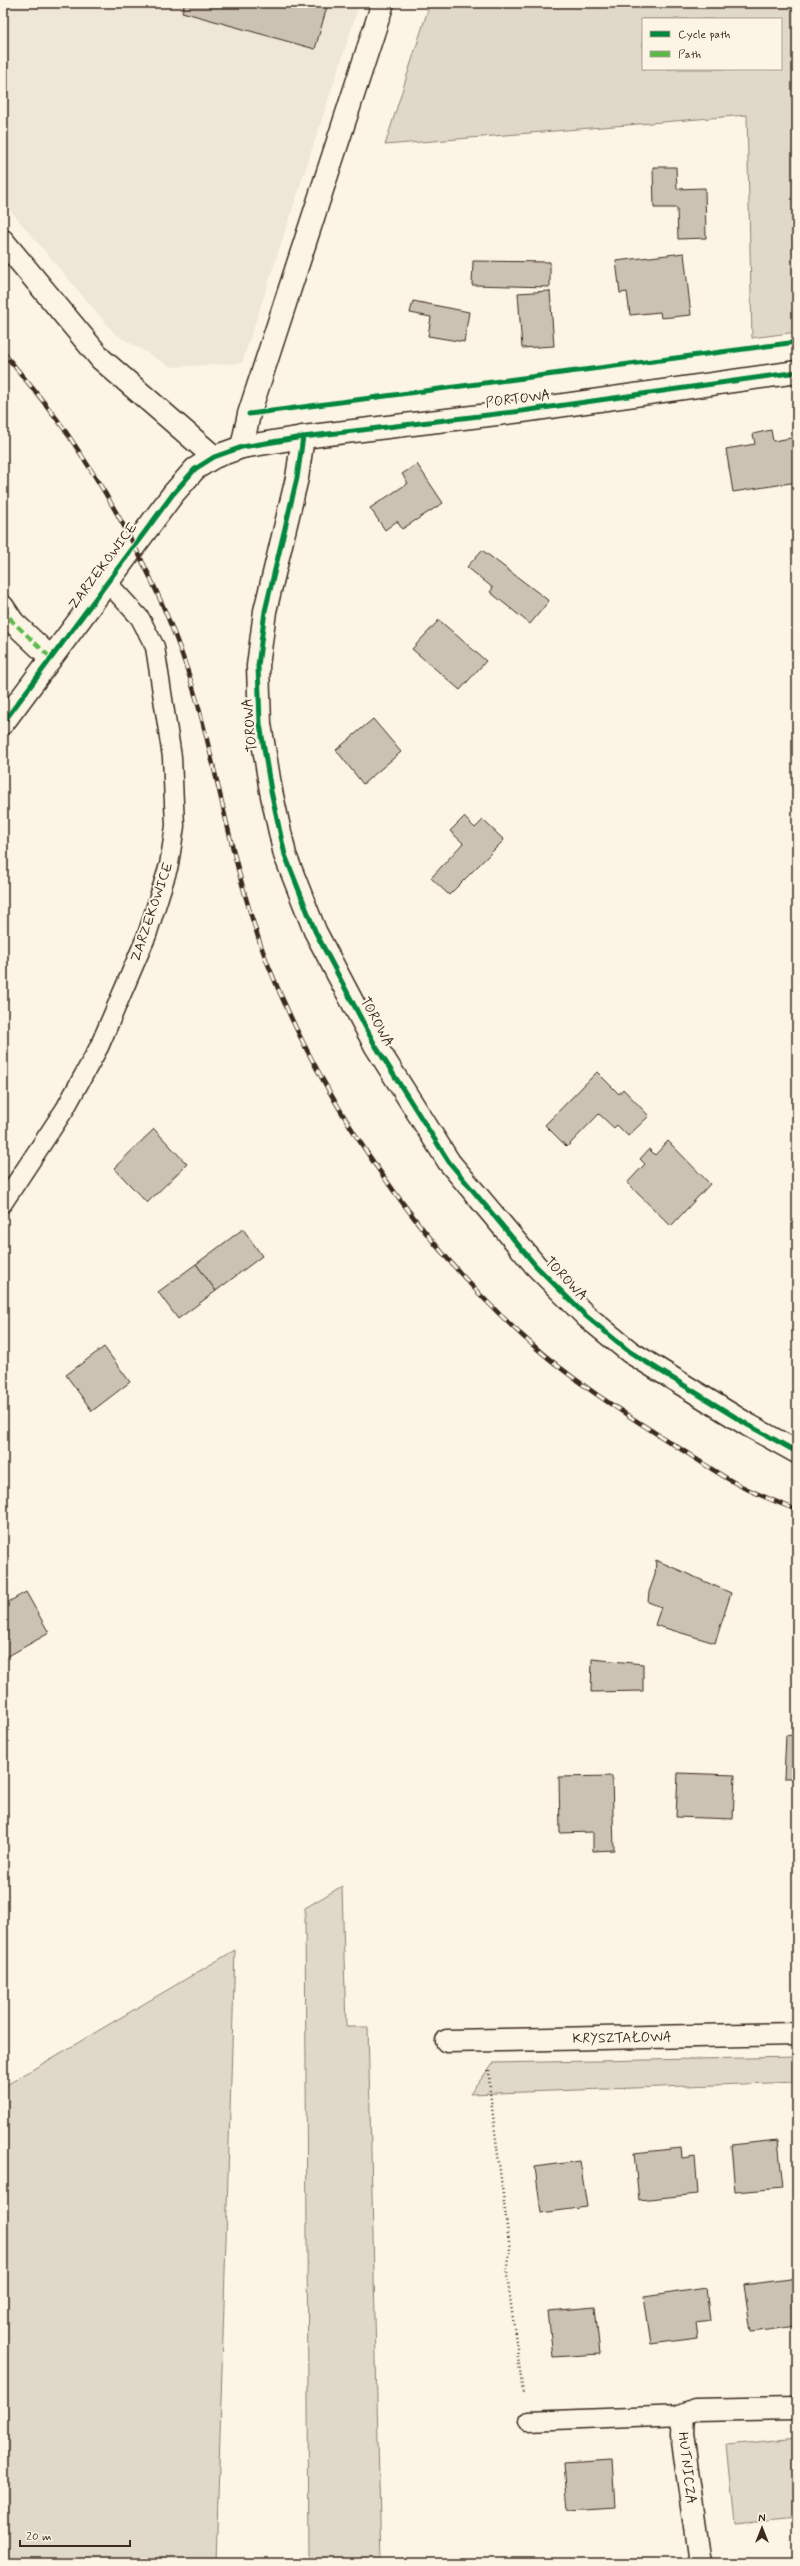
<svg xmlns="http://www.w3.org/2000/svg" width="800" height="2566" viewBox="0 0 800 2566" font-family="Mynerve,sans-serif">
<rect width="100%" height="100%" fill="#fcf5e5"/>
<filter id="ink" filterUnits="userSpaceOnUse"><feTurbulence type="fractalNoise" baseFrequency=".025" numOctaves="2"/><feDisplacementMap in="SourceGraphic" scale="8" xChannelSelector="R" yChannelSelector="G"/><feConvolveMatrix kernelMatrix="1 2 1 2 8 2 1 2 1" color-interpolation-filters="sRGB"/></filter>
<g filter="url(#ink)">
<polygon fill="#eee6d6" points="3,3 360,3 242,363 171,367 115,334 3,202"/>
<g fill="#e0d8c8" stroke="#8e8173" fill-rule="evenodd">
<path d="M430,3H797V332L752,338L747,115L385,145ZM643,19H781V69H643Z"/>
<polygon points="342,1886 346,2027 368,2027 381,2563 309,2563 305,1908"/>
<polygon points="235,1950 216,2563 3,2563 3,2087"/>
<polygon points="797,2057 797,2082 470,2094 493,2063"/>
<polygon points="797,2438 797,2518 735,2524 727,2445"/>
</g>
<g fill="#ccc2b3" stroke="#3b2a1e">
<polygon points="185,3 328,3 315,49 182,12"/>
<polygon points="653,167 676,167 677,189 705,188 706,238 678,239 677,208 654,208"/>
<polygon points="684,253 691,315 661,318 660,312 630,315 627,292 620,293 616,261"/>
<polygon points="473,261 550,262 550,287 472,285"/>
<polygon points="550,291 554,346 522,348 518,293"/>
<polygon points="413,301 469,312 464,342 428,336 431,317 410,313"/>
<polygon points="771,430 773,441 797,437 797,482 733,492 726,449 755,444 753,434"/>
<polygon points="417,464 443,503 402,529 397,521 385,530 370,508 408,483 402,474"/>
<polygon points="482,550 549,601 530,624 490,592 493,588 467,567"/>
<polygon points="439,620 486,661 460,690 412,649"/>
<polygon points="373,719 401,752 363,784 336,750"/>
<polygon points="464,817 475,828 483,820 504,840 449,895 431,878 463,843 450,831"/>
<polygon points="597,1072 619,1094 623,1089 649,1116 628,1136 617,1125 614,1128 599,1114 567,1147 545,1125"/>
<polygon points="154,1129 187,1164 147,1203 114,1168"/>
<polygon points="668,1141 710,1184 671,1226 627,1183 645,1164 640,1159 649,1149 655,1155"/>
<polygon points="243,1229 262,1256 216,1291 196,1264"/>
<polygon points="196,1264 216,1291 178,1319 158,1292"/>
<polygon points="104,1347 130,1382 92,1411 66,1375"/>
<polygon points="656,1560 731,1593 715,1643 655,1625 661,1607 648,1602 649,1592 655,1575"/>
<polygon points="26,1592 49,1633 3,1659 3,1605"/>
<polygon points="592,1659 643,1664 643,1691 591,1692"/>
<polygon points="786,1735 797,1736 797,1778 784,1778"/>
<polygon points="678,1773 735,1775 733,1819 676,1817"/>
<polygon points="612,1776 614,1850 593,1851 593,1832 560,1833 559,1777"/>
<polygon points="778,2140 783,2188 735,2192 731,2145"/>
<polygon points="681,2148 682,2158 695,2156 698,2194 639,2200 634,2153"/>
<polygon points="580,2161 587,2207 541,2213 535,2167"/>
<polygon points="797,2278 797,2304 794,2305 797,2326 751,2332 744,2285"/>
<polygon points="706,2288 710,2321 696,2323 698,2338 651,2344 644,2297"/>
<polygon points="595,2307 600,2354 553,2357 548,2311"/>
<polygon points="612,2460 615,2507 568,2510 564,2463"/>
</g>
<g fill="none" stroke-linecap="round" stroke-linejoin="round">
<g stroke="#3b2a1e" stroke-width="21">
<g id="service">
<polyline points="3,1203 65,1109 99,1047 147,935 169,865 175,826 172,757 155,647 140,618 106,581"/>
<polyline points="528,2421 683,2415"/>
</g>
</g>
<g stroke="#3b2a1e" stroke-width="25">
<g id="minor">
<polyline points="3,241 101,359 214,457"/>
<polyline points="303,437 297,478 265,611 258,666 260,724 271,791 285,855 315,931 375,1045 449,1162 536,1266 586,1316 630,1352 748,1425 797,1452"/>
<polyline points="242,447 249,414 383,3"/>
<polyline points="3,607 13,622 50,657"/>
<polyline points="447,2041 797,2034"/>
<polyline points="700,2563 682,2434 683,2415 695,2410 797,2408"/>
</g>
</g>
<g stroke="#3b2a1e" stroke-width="25">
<polyline id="tertiary" points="3,723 173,494 195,469 214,457 242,447 303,437 522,411 797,372"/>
</g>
<polyline stroke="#3b2a1e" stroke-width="2.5" stroke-dasharray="1 3" stroke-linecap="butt" points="489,2070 490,2092 510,2250 507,2275 523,2393"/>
<use href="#service" stroke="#fcf5e5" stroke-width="18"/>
<use href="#minor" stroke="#fcf5e5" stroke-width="22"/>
<use href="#tertiary" stroke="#fcf5e5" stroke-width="22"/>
<g stroke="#3b2a1e" stroke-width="4.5">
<path id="rail" d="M3,352C23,377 44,401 62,426C120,510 169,603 197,701C221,788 235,878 267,962C322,1101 415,1239 526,1339C570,1379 619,1410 668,1441C691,1455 713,1471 737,1484C756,1494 777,1502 797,1510"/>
</g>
<use href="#rail" stroke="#fcf5e5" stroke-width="3" stroke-dasharray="9" stroke-linecap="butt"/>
<polyline stroke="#58b947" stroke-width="4" stroke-dasharray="8 4" stroke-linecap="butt" points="3,607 13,622 50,657"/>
<g stroke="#fcf5e5" stroke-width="8">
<g id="cycleway">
<polyline points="249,414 797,342"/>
<polyline points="303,437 297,478 265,611 258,666 260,724 271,791 285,855 315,931 375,1045 449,1162 536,1266 586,1316 630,1352 748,1425 797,1452"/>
<polyline points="3,723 173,494 195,469 214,457 242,447 303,437 522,411 797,372"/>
</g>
</g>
<use href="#cycleway" stroke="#00873e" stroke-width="5"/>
</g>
</g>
<g text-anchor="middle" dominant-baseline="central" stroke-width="4" stroke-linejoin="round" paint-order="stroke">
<g font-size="14" fill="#3b2a1e" stroke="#fcf5e5">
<text transform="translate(518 399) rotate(-7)">PORTOWA</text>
<text transform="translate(103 566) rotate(-53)">ZARZEKOWICE</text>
<text transform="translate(250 725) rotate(-96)">TOROWA</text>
<text transform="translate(152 912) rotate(-71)">ZARZEKOWICE</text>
<text transform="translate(377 1022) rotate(61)">TOROWA</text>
<text transform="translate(566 1279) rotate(46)">TOROWA</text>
<text transform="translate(622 2038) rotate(-1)">KRYSZTAŁOWA</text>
<text transform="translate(687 2468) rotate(83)">HUTNICZA</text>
</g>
</g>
<rect width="800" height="2566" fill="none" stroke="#fcf5e5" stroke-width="16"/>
<rect x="8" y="8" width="784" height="2550" fill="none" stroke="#3b2a1e" stroke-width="1.5" filter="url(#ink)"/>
<rect x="642" y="18" width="140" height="52" fill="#fcf5e5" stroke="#afa495"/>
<rect x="650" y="31" width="20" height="6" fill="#00873e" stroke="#afa495"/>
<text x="678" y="38" font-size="12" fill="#3b2a1e">Cycle path</text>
<rect x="650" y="51" width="20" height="6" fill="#58b947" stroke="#afa495"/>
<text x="678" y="58" font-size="12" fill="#3b2a1e">Path</text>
<g transform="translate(762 2528)" stroke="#fcf5e5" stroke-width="3" paint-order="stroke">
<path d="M0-3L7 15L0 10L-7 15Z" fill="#3b2a1e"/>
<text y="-6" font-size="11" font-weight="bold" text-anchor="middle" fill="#3b2a1e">N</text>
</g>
<path d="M20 2540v6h110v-6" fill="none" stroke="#3b2a1e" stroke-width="2"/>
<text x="26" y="2540" font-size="12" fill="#3b2a1e" stroke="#fcf5e5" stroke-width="3" paint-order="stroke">20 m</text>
</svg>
